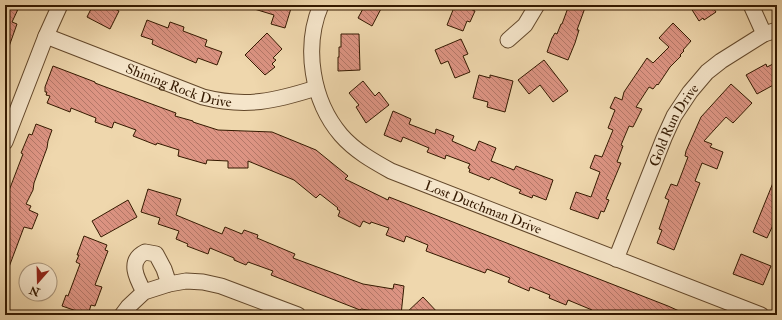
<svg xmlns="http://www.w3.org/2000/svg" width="782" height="320" viewBox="0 0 782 320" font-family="'IM FELL Double Pica',serif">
<defs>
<pattern id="building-back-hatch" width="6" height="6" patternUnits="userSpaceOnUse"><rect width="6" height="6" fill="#dd9483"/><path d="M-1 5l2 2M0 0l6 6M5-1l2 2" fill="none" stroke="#b47869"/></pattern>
</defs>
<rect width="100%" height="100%" fill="#efd7ad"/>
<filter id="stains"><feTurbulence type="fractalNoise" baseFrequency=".005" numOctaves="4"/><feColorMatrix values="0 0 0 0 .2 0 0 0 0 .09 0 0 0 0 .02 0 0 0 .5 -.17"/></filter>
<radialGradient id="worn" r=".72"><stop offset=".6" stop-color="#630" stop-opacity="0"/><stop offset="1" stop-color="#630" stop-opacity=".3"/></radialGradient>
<g fill="url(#building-back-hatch)" stroke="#341900">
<polygon points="5,5 20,5 12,22 17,24 6,55 5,55"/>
<polygon points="93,5 107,5 119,11 110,29 87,17"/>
<polygon points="251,5 292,5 285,28 271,24 274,15 251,8"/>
<polygon points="365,5 383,5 372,26 358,18"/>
<polygon points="455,5 473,5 471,9 475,11 470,22 467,21 463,31 447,25"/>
<polygon points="569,5 586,5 577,30 579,30 575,43 568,60 547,52 552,38 555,33 557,34 561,24 562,24"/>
<polygon points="689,5 711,5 716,12 704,20 703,18 699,21"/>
<polygon points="147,20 168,28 170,22 184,27 183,31 207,40 205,46 222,52 217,65 198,58 196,63 152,44 153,40 141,36"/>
<polygon points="673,23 691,41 683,50 684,51 680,55 681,56 670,67 658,85 657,84 653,89 649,87 636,107 642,109 633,127 629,126 621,145 623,146 617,162 621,163 606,199 609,200 604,212 601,211 598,219 570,209 576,192 591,197 600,172 590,168 595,155 602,157 613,130 608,128 615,110 610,108 615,97 622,100 624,92 647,58 653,63 669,47 659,38"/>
<polygon points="267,33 282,49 273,58 276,60 272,64 275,67 265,75 245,55"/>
<polygon points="341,34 359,34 360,70 338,71 338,57 339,57 339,47 341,47"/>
<polygon points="461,39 468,54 463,56 470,72 455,78 448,61 441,64 435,50"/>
<polygon points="544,60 568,91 553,102 540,85 529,94 518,80"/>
<polygon points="777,62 777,83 757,94 746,75 766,64 767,67"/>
<polygon points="53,66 95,82 95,83 111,89 176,113 175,116 193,121 193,122 218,130 272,132 316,150 348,176 345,179 388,200 389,197 668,306 688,315 590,315 592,310 568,300 566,305 549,298 550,295 530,287 529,291 508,282 510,278 487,269 485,273 426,251 428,245 406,236 404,242 386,235 389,228 371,222 370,224 363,221 360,227 338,216 340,211 337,209 338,208 320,194 316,198 294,180 248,161 248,168 228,168 228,161 207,160 206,164 178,156 179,150 157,143 156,145 133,136 136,130 114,122 112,128 95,122 96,118 71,108 70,112 47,103 50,96 46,95 47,92 45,92 45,87"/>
<polygon points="479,75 490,78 490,75 513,81 505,112 487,107 488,102 473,98"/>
<polygon points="363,81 375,96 379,92 389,105 366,123 356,107 359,105 349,93"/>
<polygon points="731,84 752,103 733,123 726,117 704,141 712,144 710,147 723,152 717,169 702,163 695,181 700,183 674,250 657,243 662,230 659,229 669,200 665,198 671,184 677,186 688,157 685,156 686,151 701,117"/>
<polygon points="393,111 411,119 409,124 435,134 436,129 454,136 452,141 475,151 479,141 496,148 491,161 514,170 516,166 553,180 546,200 533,195 532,198 519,193 521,190 509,185 491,177 489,180 469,172 470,169 468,168 470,164 446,155 445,159 427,152 429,148 403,137 401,142 384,135"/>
<polygon points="36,124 52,130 48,141 47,148 34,183 33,190 26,204 31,206 29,210 38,214 32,229 24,227 6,275 5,275 5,201 23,154 21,153 29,134 32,135"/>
<polygon points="777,173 777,226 773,225 767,238 753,232"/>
<polygon points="148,189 181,199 176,215 222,234 225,227 242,234 244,230 258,235 257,238 295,254 293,258 363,284 393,289 394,284 404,286 401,315 361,309 360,310 271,275 273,271 248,262 246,265 234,260 234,258 210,248 208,254 187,246 188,244 176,239 179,231 158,224 160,218 141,212"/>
<polygon points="128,200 137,217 101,237 92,221"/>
<polygon points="84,236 107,245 105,250 108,251 95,285 102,287 95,306 91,305 88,315 62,306 66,295 68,296 80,264 76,262 79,255 77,255"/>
<polygon points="741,254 771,266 763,285 733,274"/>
<polygon points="423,297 440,315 404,315"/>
</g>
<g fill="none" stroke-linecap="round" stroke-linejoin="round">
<g stroke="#63482b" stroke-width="17">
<g id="minor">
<path id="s1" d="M321,5C303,47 312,101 341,135C355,151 373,161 391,171L761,315"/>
<polyline points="751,5 764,34"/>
<path id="s2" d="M46,36L203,97C246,108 275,101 316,88"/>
<polyline points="508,40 525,25 537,5"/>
<polyline points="5,142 46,36 60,5"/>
<path id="s3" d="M616,259L664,138L674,116L690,92L707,72L721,61L764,34L777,30"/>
<path d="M144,292C137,279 127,261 145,252L156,254L164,269L169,284"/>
<polyline points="122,315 128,307 144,292 169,284 186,281 203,282 221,286 298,315"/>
</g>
</g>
<use href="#minor" stroke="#f5e5ca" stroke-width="15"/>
</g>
<g text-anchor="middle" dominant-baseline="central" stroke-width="3.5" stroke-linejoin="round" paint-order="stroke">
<g font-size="14" fill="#341900" stroke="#f5e5ca">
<text stroke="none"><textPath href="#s2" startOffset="142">Shining Rock Drive</textPath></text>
<text stroke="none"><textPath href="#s3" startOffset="146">Gold Run Drive</textPath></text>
<text stroke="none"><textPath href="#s1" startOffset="299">Lost Dutchman Drive</textPath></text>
</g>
</g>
<rect width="782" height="320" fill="none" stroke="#efd7ad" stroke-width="20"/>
<rect x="6" y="6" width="770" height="308" fill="none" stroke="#341900" stroke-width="2"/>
<rect x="10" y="10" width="762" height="300" fill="none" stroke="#341900"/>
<g transform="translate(38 282) rotate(200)"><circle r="19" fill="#f5e5ca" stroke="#a89379"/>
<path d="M0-3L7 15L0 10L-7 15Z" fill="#8f2418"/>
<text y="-6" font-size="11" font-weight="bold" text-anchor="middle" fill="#341900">N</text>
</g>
<rect width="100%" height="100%" filter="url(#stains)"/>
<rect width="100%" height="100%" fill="url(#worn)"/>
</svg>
